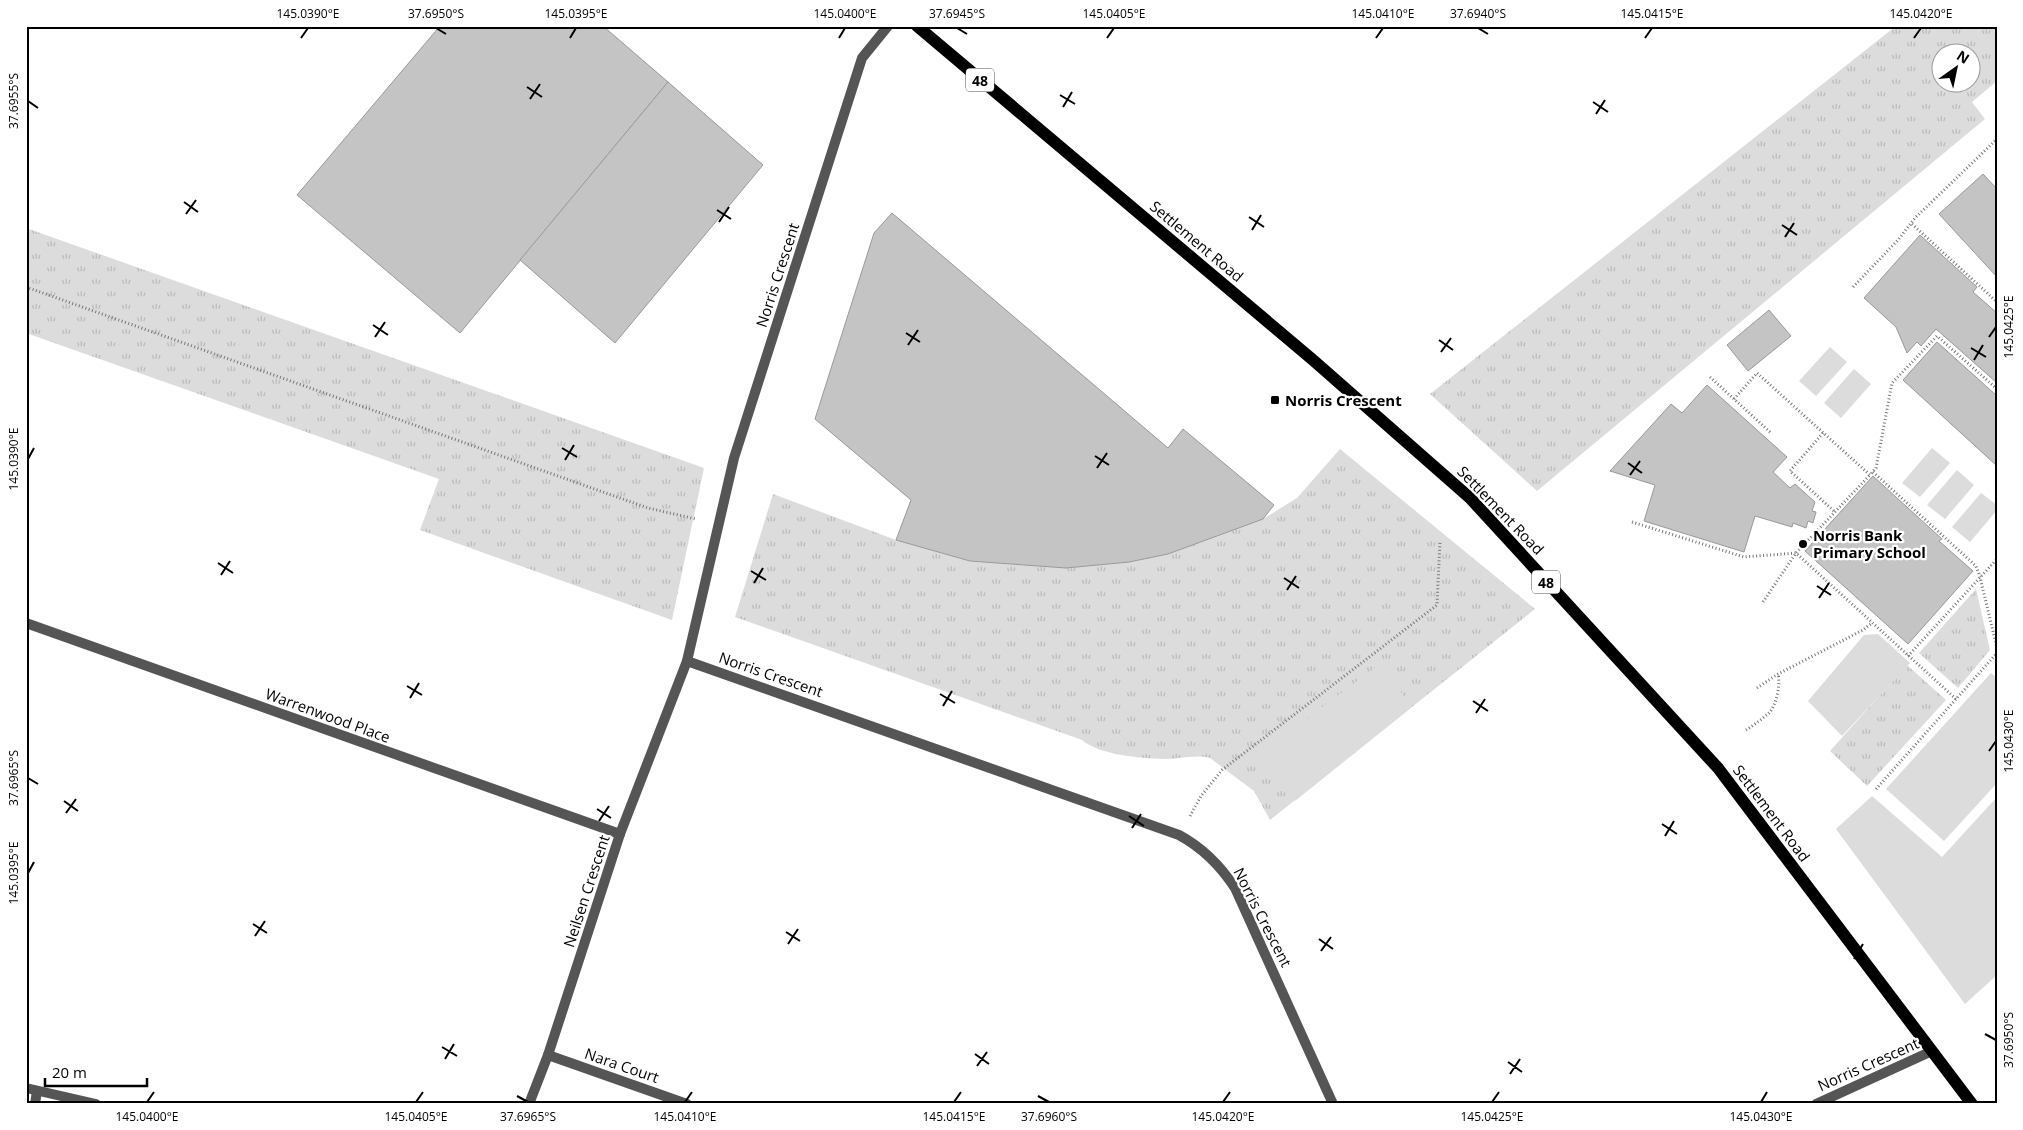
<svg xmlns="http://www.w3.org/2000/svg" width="2023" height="1130" viewBox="0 0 2023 1130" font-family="'Open Sans',sans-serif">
<defs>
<pattern id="grass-tufts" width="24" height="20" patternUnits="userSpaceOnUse" patternTransform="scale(1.25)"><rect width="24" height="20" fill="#dcdcdc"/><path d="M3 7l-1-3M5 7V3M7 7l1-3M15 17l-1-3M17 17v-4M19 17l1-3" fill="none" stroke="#bbb"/></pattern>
</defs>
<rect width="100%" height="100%" fill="#fff"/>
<g fill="url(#grass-tufts)" fill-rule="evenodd">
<path d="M1896,26H1997V81L1972,102L1985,119L1537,491L1430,394ZM1940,52H1970V82H1940Z"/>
<polygon points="26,228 704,468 672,620 420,530 439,479 26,333"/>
<path d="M1340,449L1535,609L1270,820L1254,791L1210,758C1195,754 1179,759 1164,759C1140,758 1099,755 1082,740L735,617L773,494L896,540L970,561L1066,568L1129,562L1168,554L1263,519L1297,498Z"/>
<polygon points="1976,589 1990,650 1958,688 1919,653"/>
<polygon points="1907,665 1946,700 1867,786 1830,751"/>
</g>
<g fill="#dcdcdc">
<polygon points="1830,347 1847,362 1816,396 1799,381"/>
<polygon points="1854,369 1871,384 1841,418 1824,403"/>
<polygon points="1932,448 1950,463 1920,497 1902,483"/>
<polygon points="1957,470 1974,485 1945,519 1927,505"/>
<polygon points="1981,493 1997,505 1997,510 1970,542 1952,527"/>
<polygon points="1878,634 1910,663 1842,736 1808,701 1864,635"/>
<polygon points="1380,664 1412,707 1295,801 1257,756"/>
<polygon points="1991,673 1997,678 1997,783 1944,841 1886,789"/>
<polygon points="1872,796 1942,857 1997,797 1997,975 1965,1004 1836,829"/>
</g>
<g fill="#c4c4c4" stroke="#999">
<polygon points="440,26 603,26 668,82 460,333 297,195"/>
<polygon points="668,82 763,165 615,343 520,260"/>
<polygon points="1983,174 1997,189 1997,277 1939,214"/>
<polygon points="892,213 1168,448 1183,429 1274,505 1263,519 1168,554 1129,562 1066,568 970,561 896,540 911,500 815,419 874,233"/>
<polygon points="1920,235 1977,287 1973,292 1997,313 1997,383 1936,329 1921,346 1917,342 1907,353 1896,327 1864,298"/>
<polygon points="1769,310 1791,336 1748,371 1727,345"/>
<polygon points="1937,342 1997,396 1997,466 1903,380"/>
<polygon points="1707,385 1787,457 1773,472 1790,488 1795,484 1815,502 1812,511 1816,512 1813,523 1808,521 1806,528 1793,523 1792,527 1755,516 1744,552 1644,521 1655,485 1610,471 1671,404 1682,413"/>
<polygon points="1873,476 1942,539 1939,541 1973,571 1908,644 1805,551"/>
</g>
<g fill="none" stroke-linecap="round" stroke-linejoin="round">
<g stroke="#777" stroke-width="3" stroke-dasharray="1 2.5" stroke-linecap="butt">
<polyline points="1912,224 1997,302"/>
<polyline points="26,287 648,508 696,519"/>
<polyline points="1853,287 1898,240 1915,218 1997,139"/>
<polyline points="1710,377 1771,433"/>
<polyline points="1734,399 1757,373 1870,475 1876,468 1892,383 1937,336 1997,389"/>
<polyline points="1823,433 1790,471 1835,512"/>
<polyline points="1873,472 1976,566 1980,577 1997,648"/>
<polyline points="1632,522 1744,557 1796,553 1956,699"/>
<polyline points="1763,602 1796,553 1870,475"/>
<polyline points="1908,656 1997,559"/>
<polyline points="1757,688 1778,674 1863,630 1872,623"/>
<path d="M1746,730C1754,725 1762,719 1769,713C1776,706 1781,684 1778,674"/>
<polyline points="1876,789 1997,653"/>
<polyline points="1190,816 1201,796 1222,770 1437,605 1440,541"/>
</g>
<g stroke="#555" stroke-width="10">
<path d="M888,26L862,58L734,458L687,661L1179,835C1203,848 1220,865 1235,888L1333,1104"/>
<polyline points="26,623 620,834"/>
<polyline points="548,1055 687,1104"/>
<polyline points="26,1088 96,1104"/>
<polyline points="35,1104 37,1091"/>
<polyline points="529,1104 548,1055 620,834 687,661"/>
<polyline points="1816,1104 1932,1051"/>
</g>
<polyline stroke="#000" stroke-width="12" points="917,26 1313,360 1470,498 1718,768 1972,1104"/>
</g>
<path fill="none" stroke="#000" stroke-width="2" d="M436,28L446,34M957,28L967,34M1478,28L1488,34M301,38L308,28M570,38L576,28M839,38L845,28M1107,38L1114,28M1376,38L1383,28M1645,38L1652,28M1914,38L1921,28M527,87L542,97M1060,95L1075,104M530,99L540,84M28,101L38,108M1593,102L1608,112M1063,107L1072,92M1596,114L1605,100M184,202L198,212M717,210L731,219M186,214L196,200M1249,217L1264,227M719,222L729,207M1782,225L1797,235M1252,230L1261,215M1785,237L1794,223M373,325L388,335M906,333L920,342M375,337L385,322M1989,337L1996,327M1439,340L1453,350M908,345L918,330M1971,348L1986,357M1441,352L1451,338M1974,360L1983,345M562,448L577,457M1095,456L1109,465M28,459L34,448M565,460L574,445M1628,463L1642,473M1097,468L1107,453M1630,475L1640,461M218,563L233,573M751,571L766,580M221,575L230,561M1284,578L1299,588M754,583L763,568M1817,586L1831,595M1287,590L1296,576M1819,598L1829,583M407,686L422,695M940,694L955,703M410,698L419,683M1473,701L1488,711M943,706L952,691M1476,713L1485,699M1989,751L1996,741M28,778L38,784M64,801L78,811M597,809L611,818M66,813L76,799M1129,816L1144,826M599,821L609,806M1662,824L1677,834M1132,828L1141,814M1665,836L1674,821M28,873L34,862M253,924L267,933M786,932L800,941M255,936L265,921M1319,939L1333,949M788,944L798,929M1851,947L1866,956M1321,951L1331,937M1854,959L1863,944M1985,1034L1996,1040M442,1047L457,1056M975,1054L989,1064M445,1059L454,1044M1508,1062L1522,1072M977,1066L987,1052M1510,1074L1520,1059M517,1096L528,1102M1038,1096L1049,1102M147,1102L154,1092M416,1102L423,1092M685,1102L692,1092M954,1102L961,1092M1223,1102L1230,1092M1492,1102L1499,1092M1761,1102L1767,1092"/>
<g fill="#000" stroke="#fff" stroke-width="2">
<rect x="1270" y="395" width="10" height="10" rx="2.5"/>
<circle cx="1803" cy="544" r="5"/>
</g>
<g text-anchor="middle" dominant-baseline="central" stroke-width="4.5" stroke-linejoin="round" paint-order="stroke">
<g fill="#fff" stroke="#4c4c4c" stroke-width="1">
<rect x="966" y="68.5" width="28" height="23" rx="4"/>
<rect x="1532" y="570.5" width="28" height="23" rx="4"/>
</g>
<g font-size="14" font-weight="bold" fill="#000">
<text x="980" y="80">48</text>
<text x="1546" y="582">48</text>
</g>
<g font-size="15" fill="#000" stroke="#fff">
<text transform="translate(1197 241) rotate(40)">Settlement Road</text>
<text transform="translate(777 275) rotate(-72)">Norris Crescent</text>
<text transform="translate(1501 510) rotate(46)">Settlement Road</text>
<text transform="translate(771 674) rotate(19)">Norris Crescent</text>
<text transform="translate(328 715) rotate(20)">Warrenwood Place</text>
<text transform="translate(1772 813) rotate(53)">Settlement Road</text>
<text transform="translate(586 891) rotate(-72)">Neilsen Crescent</text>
<text transform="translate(1263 917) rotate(63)">Norris Crescent</text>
<text transform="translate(1868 1064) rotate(-24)">Norris Crescent</text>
<text transform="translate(622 1065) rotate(19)">Nara Court</text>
</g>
<g font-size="15" font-weight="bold" fill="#000" stroke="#fff" text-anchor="start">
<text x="1285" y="400">Norris Crescent</text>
<text x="1813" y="535">Norris Bank<tspan x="1813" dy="17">Primary School</tspan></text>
</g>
</g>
<rect width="2023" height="1130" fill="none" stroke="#ffffff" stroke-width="55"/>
<g transform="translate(1956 68) rotate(33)"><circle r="24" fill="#ffffff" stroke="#999999"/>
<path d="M0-4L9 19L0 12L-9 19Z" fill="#000000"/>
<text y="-8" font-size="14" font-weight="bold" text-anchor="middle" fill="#000000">N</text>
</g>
<path d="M45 1078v8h102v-8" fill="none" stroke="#000000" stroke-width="2.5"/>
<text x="52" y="1078" font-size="15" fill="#000000" stroke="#ffffff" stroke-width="4" paint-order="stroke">20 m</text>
<rect x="28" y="28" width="1968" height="1074" fill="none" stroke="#000" stroke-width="2"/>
<g font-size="12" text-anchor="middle" fill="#000">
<text x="308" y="18">145.0390°E</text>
<text x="436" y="18">37.6950°S</text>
<text x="576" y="18">145.0395°E</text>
<text x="845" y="18">145.0400°E</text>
<text x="957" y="18">37.6945°S</text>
<text x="1114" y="18">145.0405°E</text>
<text x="1383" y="18">145.0410°E</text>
<text x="1478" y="18">37.6940°S</text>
<text x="1652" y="18">145.0415°E</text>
<text x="1921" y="18">145.0420°E</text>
<text transform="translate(14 101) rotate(-90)" y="4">37.6955°S</text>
<text transform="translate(2009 327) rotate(-90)" y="4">145.0425°E</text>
<text transform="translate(14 459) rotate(-90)" y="4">145.0390°E</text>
<text transform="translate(2009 741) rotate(-90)" y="4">145.0430°E</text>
<text transform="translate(14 778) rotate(-90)" y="4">37.6965°S</text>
<text transform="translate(14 873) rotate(-90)" y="4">145.0395°E</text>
<text transform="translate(2009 1040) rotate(-90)" y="4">37.6950°S</text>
<text x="147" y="1121">145.0400°E</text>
<text x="416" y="1121">145.0405°E</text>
<text x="528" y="1121">37.6965°S</text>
<text x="685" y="1121">145.0410°E</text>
<text x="954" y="1121">145.0415°E</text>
<text x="1049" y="1121">37.6960°S</text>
<text x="1223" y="1121">145.0420°E</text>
<text x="1492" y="1121">145.0425°E</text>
<text x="1761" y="1121">145.0430°E</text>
</g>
</svg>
